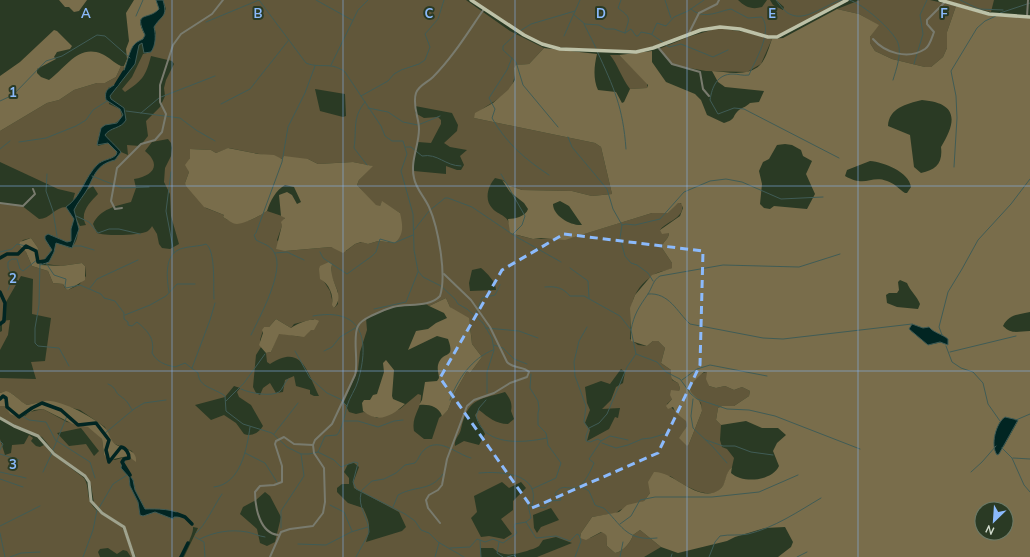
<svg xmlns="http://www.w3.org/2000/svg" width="1030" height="557" viewBox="0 0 1030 557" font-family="Mulish,sans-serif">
<rect width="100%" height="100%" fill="#2a3a24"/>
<g fill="#61573a" fill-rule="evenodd">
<path d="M163,0H466L510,31L544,48L529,64L518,65L514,68C519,98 485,100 474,118L595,143L601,147L612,194L592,196L572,191L522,190L508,185L503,180L495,178C488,186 484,199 492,208C499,216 510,215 510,229L517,235L533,239L571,238L652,213H668L678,202L682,204C685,218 667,221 660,230L669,233C669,240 662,241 662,248L672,263V268C667,271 660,271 655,274C627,292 631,311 630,339L638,345L647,346L653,341H658L665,348L661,363L671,370L672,380L678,383L680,388L679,391H676L672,399L667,404L686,420L687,426L684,431L689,444L702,411L701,403L690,392C690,383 699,373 707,372L709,386L716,388L725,386L734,390L742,387L750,391L749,396L734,406H722L718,408L716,420L721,425L720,440L722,447L727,449L734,458L732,467C726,472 727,480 723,486C712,504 682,484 670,476L650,493L644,501L620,510L616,513L592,517L581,533L580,538H590L602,532C610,535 606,540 607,546L615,553C623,552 631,542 633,535L640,530L661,547L644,557H537L572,543L556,537L543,540L539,546C535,549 531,549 527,551C513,555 502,557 493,548H480L481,557H184L198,528L193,527C194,534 184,552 179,557H136L123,525L104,513L94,503L91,485L86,476L56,454L42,437L0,418V406H5L8,410L25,416L30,412L43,409L67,422L82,424L93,429L102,439L104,455L115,460L128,456L136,461L132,451L115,444L110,440L105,427L80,410L46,401L27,405C16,400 12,388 0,393V378L36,379L31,362L45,361L51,318L32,314L33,279L21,276L6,302L2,321L10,320L8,335L0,350V332L2,331V324H0V203L21,205L39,219C50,219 55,207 66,207L74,219L71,229V241L67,242L48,234L45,239L52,250L40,265L37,261L38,248L31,238L23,240L19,245L26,252L32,266L48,271L53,283L63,284L65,288L68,290L79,285L86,276L85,266L82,263L61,266L46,264L55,248V243H59L70,248C81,240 77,230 76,218L80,226L86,225C79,213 90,202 98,194L93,186L87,190C92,174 99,163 115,160L121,152L128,155L127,145L140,146L148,136L146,121L160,107L165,96L164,88L166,80L174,64L172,61L151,56C146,76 142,81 125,92L122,89L132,77L143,54L151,52L156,33L154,27L166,9ZM315,89L345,94L346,116L343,117L320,111ZM415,106L452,113L458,125L457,131L444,143L450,147L467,150L460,156L464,165L461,170H457L446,166V174L414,171V158L418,142L431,143L441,124V120L438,117L424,118L415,113ZM168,139L171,143L172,148L171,156L165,168L164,182L170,194L171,216L179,244L170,249L162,248L159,244L157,234L152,226C152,227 148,231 148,231C140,236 104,236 97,233L93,224C100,209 116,206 131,202L136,188L134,179C153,176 162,165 145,151L152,142ZM229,148L283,159H308L318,164L353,162L372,166L359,180L357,185L376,206H380L382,202L400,213L395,243L378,241L368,244L362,242L355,244L346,251L331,247L285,251L277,240L285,217L267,211C253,220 238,228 223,217L224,215L206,208L185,183L189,172L187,164L190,158V149L211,150L216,153ZM332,264L331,275L338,292V304L334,308L330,291L323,280ZM481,268C487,273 496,282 496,290L470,291L469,283L472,270ZM446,298L450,307L470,325L472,344L482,357L470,373L467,371L454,394L448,410L439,418L432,439H424L414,431C411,416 422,408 421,395L418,394L400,409L377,418L364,412L356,414L349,412L344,402L358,370L360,352L367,330L366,318L394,307L426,304L429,306ZM276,319L291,328L294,324L314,319C306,346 298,333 278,334L271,352L266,353L267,362L270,364C302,343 307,372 319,396H314L310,394V390L296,386L294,376L285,380L283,392L276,393L270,383L263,388L260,395L256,393L253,387L256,355L261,347L260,340L264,327H269ZM621,369L625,372L623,383L616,387L611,400L602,409L620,408L618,418L615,417L609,429L587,441L590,430L585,423L590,410L587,403L585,387L601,381L610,384ZM234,386L240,388L237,392L239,397L251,405L263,426C259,433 251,437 244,434L236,423L224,415L211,420L195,405L225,397ZM505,392C509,397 513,403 511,411L514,419L508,424C496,424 488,417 479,410L475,415L485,434L479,445L464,441L455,446C454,439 460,435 461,429C468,399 477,400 505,392ZM81,428L99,451L94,456L86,444L69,446L57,433ZM125,459L124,467L133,480L135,490L145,509L165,510L181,514L173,517V519L155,512L145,515L139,513V505L130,486L129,477L121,468L122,463ZM354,463L359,467L353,483L354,488L399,512L406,527L402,531L366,542C371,526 370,523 363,508L348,503L337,492V488L342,484H349V478L344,472L348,464ZM502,482L509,488L521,482L526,488L513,501V510L501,519L512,534L504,539L489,536L481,537L471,518L477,512L474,496ZM265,492L270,496L281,517L275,542L267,546L260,543L257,529L240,514L243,507L256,500ZM551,508L559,520L541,527L537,533L534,528L533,515Z"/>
<path d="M472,0H738C745,7 752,10 762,7L767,0H770L773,5L783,10L784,7L776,0H848L782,35L772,37L719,26L642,50L630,51L550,47L536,42Z"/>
<polygon points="860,0 930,0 956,6 947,32 947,48 943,57 931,67 925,67 892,59 875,51 870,43 870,37 878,25 859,14 837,9"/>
<polygon points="943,0 994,0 991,12"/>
<polygon points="718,28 745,32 772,39 761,64 747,72 706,71 672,65 659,49 688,37"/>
<path d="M610,55H619L647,83V88L630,89C621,77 618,65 610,55Z"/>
<path d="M121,66H124C124,77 118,85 108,88L109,104L120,109L122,117C114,129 103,119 99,136C98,140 97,142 98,146L108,143L117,152L115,157C94,161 87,181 76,198L73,200L75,193L58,189L0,162V131L47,103L59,100L74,90L97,83H105L116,77Z"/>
<path d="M29,435L33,438L31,441L36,446L40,447L44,445L51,453L84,478C90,487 86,497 92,505C99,516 118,521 122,527C126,534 130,549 133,557H131L127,551L123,550L117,554L108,548L100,549L98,552L100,557H0V439L5,455L11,453L12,445L24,444Z"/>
</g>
<g fill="#796d4b" fill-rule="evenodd">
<polygon points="59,0 87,0 79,11 74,12 69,7 65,7"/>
<path d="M134,0H156L160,9C148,21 132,11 145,35L142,40C130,45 129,60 124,71V66L127,59L126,49L129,41L126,13Z"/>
<path d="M956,6L988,15L1030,18V312C1018,315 1009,314 1003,326C1012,335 1018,331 1030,331V557H778L791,547L793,542L785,527L765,528L735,537L727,541L678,553L661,547L640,530L633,535C631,542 623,552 615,553L607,546C606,540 610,535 601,532L586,540L580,538L581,533L592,517L619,512L627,505L644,501L650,493L648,482L654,472C674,471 698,504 719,490C727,485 724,473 732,467L731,473C743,484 772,481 779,466L773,451L777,443L786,435L778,428H762L746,421L721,425L716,420L718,408L722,406H734L749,396L750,391L742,387L734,390L725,386L716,388L709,386L706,379L707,372H704C674,397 702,390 702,411L689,444L687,446L679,438L687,426L686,421L676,413L673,407L668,409L666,406L672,399L670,395L671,390L679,391L680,388L678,383C670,379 671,378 671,370L661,363L665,348L658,341H653L647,346L631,341L630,308L635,295L652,275L672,268V263L662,248C662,241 669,240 669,233L662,234L660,230L680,216L683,208L681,203H678L668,213H652L565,240L541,238L533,239L510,233L508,219C515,219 526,216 528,209L524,203L510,192L502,180L508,185L522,190L572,191L592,196L612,194L601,147L595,143L474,118L475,113L493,103L508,90L515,80L514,68L516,65L529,64L544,48L597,54C594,66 593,79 598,90L616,92L622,103L624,102L630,89L647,88L648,85L619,55L652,51V62L666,82L695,94L701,100L707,115L724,123C737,119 731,117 739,110C743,107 746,107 750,103L759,102L764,91L725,87L718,82L712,71C727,72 748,77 760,65C766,59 769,47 772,39L783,38L837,9L859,14L879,25L870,37V43L875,51L892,59L925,67H931L943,57L947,48V32ZM922,100C958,103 957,121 941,147C943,163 936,170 921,173L914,167L910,135L888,126C889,108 906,104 922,100ZM785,144L792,145L801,150L803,156L812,161L806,174L815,194L807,209L774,206L770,209L764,208L760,204L762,184L759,171L763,162L769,159L777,145ZM870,161C884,162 909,172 911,187L907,193H905C899,189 894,183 887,181C870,175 866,188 845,176L847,170ZM560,201L569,206L582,225C571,226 553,216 553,204ZM900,280L907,283C910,291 917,296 920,304L918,309L897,307L887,303L886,295L889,293H897L899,290L898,282ZM921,328L943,335V342L928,345L911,331ZM1005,417L1018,421L1004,446L995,451L999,423ZM982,509H1006V533H982Z"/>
<path d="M54,30L57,31L72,46L70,49L57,52L54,57L56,59L37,69V73L41,77L49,80C66,68 78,44 102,54C109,57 114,63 121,66L116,77L105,83H97L74,90L59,100L47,103L0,131V76L20,62Z"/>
<path d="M228,148L258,154L274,155L282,159L284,156L308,159L318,164L353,162L373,166L359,180L357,185L376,205L380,206L382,201L400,213C403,226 404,234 395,243L378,241L368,244L361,242L355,244L343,253L331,247L285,251L276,249L282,225L281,222L285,218L281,216L279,195L287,192L292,195L297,204L301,202L294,187L285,185C276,190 270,201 267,211C260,216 246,223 237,224C232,224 227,219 223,217L224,215L204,207L186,186L185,183L189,172L185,165L190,158V149L211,150L216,153Z"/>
<polygon points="31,238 38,248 37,261 40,265 61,266 82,263 85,266 85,280 68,290 66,289 63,284 53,283 48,271 32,266 26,252 19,245 20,242"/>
<path d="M329,262L332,264C328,283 347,294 334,308L332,305C334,296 329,283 320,279L319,269L320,266Z"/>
<path d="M446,298L450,307L469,318L472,344L482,357L470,373L467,371L454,394L448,410L442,416C439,406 428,404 419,405L422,400L425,382L437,381L439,378C439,374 437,370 438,365C443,349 456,361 448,339L437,336L408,350L416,331L428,329L436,323L447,318L444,313L429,306Z"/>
<path d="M276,319L291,328C296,324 313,316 319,321L314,330H311L304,337L279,334L271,352L266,353L259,345L263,333L262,330L264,327H269Z"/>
<path d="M386,360L394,370L392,396L393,399L405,404C392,416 378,424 363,411L362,403L364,400H370L373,395L377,394L384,372L383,363Z"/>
<path d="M6,391C14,393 19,401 27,405C33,404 39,402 45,401C60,399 95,418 105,428C110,433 109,439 115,444C122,449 138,449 136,462L128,456L109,460L104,455L102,439L88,427L73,424L43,409L34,410L20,418L10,414L5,406H0V393Z"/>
</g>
<g fill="#012522" stroke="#405c56">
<path d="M156,0H163C168,18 162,14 154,27C156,35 156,45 151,52L144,53L142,43L139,45L135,64L110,96L111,99L124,108L126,120C121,129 110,127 105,135C106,137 118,148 121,152L115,160C98,164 95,173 88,188C85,194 77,203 74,210L79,229L72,248L56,243L54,252L49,262L40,265L52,250L45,239V236L48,234L67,242L71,241V229L74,219L66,207C81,197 85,177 97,165C103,159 111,160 116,155L117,152L108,143L97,145L101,128L105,125L117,123L123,115L120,109L106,100C103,85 115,89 120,79C126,69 128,54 133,46C136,42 139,41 143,39L145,35C133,10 148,21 159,9Z"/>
<path d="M912,324L923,328L929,327C934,333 942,334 948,339V345L940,342L928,345L909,329Z"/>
<path d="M1005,417L1018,420L999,454L997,455C990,445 996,423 1005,417Z"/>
<path d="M125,459L124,467L133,480L135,490L145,509C155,509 177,508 183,517H174L173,519L155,512L143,516L140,515L138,502L130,486L129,477L121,468L122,462Z"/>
</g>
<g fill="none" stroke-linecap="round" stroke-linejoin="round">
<g stroke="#405c56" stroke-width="1">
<path d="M259,0L306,63C320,69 331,61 345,72L381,126L385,136L392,141H403L407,154L401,171L413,214L414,250L418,271L423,277L441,286L455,299L458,304L467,309L483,323L492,338L494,350L487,372V393"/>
<polyline points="316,0 352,20"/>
<path d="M621,0L618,8C631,18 630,17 625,32"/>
<polyline points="665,0 671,18"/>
<path d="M776,0C780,5 785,13 792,15C807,21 828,3 842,0"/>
<path d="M849,0C862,3 893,30 898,43C902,54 896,70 893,80"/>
<polyline points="960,0 979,9 1003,10"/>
<path d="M691,9C704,20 716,12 731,9L748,18L762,17C773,33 755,60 749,75C743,76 738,74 733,74C717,74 712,87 710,100L718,114L734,108L744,109L839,158"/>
<polyline points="1000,13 1030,3"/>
<polyline points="573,14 585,24 599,25 606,29 614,29 625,33"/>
<polyline points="136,16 143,0"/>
<polyline points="206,22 259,0"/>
<polyline points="584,24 596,48"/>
<polyline points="520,31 531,24 575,11"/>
<polyline points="517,33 503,46 503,50 516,62 523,85 558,127"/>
<polyline points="625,33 631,29 636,36 638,36 641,32 651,34 664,43"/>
<polyline points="652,34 657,23 666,26 674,17 688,11 704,0"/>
<polyline points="564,36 580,0"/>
<polyline points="666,45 669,47 681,44 713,57 728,50"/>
<path d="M597,51C614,88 623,107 626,149"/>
<path d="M512,58L507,70L489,98L495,109L492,118C506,143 526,160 549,175"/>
<polyline points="914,64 923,34 920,15 927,0"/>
<polyline points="331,65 358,10 368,0"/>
<polyline points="361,96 388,81 394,74 401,70 419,64 425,60 430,47 425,34 438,19 444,0"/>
<polyline points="161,97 215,76"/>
<polyline points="0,101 13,95 46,61 62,56 97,35 105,36 130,58"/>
<path d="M365,102C352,118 357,128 354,148L367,165"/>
<polyline points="221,104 250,89 288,41"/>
<polyline points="368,108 388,112 403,122 418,125 440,116"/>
<polyline points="126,111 180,118 196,130 215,141"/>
<polyline points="141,113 159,98"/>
<polyline points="568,137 572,147 607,189 613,209 622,225 620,238 625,256 631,263 637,265 648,273 653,281"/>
<polyline points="19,142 46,138 76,126 86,120 93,110 107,101"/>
<path d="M406,147H411L422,156C438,153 445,166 461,166"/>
<polyline points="0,149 10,141"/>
<polyline points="954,167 957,118 956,96 951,71 977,28 985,21 996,16"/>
<polyline points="171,172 166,211 174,253"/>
<polyline points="47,174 46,191 53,211 57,236"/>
<polyline points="501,174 525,216 522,225 513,234"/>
<polyline points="92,176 122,188 149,187"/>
<polyline points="76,216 89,222 98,233 109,229 119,229 140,234"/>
<polyline points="622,225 626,224 635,225 660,219 684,192 710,181 726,179 742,182 781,199 823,197"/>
<polyline points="414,230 429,211 445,198 448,198 472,207 515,236 561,262"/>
<polyline points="73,246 81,246 94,250"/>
<polyline points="0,252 12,249 17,244 26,246"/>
<polyline points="320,252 323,258 347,274 372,256 376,252 380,239 394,243 413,235"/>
<polyline points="275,253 287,252 304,260"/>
<polyline points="40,262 39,305 35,328 35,343 38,346 59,348 69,366"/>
<path d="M46,263L54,275L66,279L65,286L66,288L80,285L101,294L104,298L115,301L124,313V319L128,322V325L132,326L137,322C148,331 155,339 152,353C157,362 165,365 175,367L185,363L198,373C199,388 215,388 225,396L226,411L243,424L272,433L287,447L301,454H309L318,452L325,436L337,435L339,432C343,424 345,415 347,406C349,398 356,389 358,381C370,340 363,307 313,316"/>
<polyline points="570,268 588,281 589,298"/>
<path d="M545,287C557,286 563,288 570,296H584L620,316L631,330L636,354L627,367L607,414L599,423L589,428L586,436V441L590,442L598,439L601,441L610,436L628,440"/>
<polyline points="90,288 97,279 138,260"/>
<polyline points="8,290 13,277 8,268 8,262 12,259 17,259 20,269 23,271 38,259"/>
<path d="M169,292C167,280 164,257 178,250C186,246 197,247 206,244C216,251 213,287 214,299"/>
<path d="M648,294C669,292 677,312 690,324L763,338L783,339L912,324"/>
<polyline points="374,309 406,302 418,272"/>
<polyline points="125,315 150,305 166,296 177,284 195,284"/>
<polyline points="475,316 482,298 495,295 500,285"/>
<polyline points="587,327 579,341 574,362 575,376 586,406 584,422 588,428"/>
<polyline points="486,328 519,331 538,338"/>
<path d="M631,330C634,314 639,307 648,294C652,288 653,280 660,276L723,265L799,267L840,254"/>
<path d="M251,335C259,318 286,270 274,252C270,245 263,244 256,240L254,235L256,233L282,162L288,127L305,93L315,66"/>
<polyline points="942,335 939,327 948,292 962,269 978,240 1011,204 1030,179"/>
<polyline points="494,345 503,348 514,359 527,364"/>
<polyline points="946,346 952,362 961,368 973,372 983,383 988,404 1000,421"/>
<polyline points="295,351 310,378 327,393 340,399 347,406"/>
<polyline points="324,351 332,347 340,337 357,327"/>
<polyline points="950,352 1016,336"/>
<polyline points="636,354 657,362 666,372 680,379 691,394 697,399 727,409 749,410 775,416 860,449"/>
<polyline points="192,368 210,320 215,303"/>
<polyline points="531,374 530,388 538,401 539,409 538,413 538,425 546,433 548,445 561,463 556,478 532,489"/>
<polyline points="682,380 697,369 710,365 767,376"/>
<path d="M108,384C117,388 114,391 119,395C127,401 127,401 132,410"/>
<path d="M241,389C249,393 271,397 279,392C283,389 284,383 288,379"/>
<polyline points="693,399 691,416 693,428 713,447 727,463"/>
<path d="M450,400C457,380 472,358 493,350"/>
<path d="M486,400L479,408L476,416C484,447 523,443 547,438"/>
<polyline points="226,401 244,383 265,354"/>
<polyline points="22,416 29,420 46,422 56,441"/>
<polyline points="1016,420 1030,414"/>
<polyline points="344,421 358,421 378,427 394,421 403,420"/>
<polyline points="104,434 134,409 144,403 166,400"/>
<polyline points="274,434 298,403"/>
<polyline points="706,440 723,446 735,446 751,452 773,455"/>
<polyline points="0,441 3,444 0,450"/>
<polyline points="57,441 90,462 95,478"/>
<polyline points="602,443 616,448 628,445 642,439 651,438 668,433"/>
<polyline points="1002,448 1012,458 1024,485 1030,492"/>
<polyline points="53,450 67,416"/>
<polyline points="318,452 334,460 341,467 354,462 358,463 353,482 356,489 405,514 415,521 421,530 429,533 438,542 464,557"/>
<polyline points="245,453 265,463 277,482"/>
<polyline points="0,454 19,460"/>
<polyline points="1013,458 1030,459"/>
<polyline points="0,472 26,478"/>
<polyline points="43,472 52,453"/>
<polyline points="971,472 982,462 996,446"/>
<path d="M479,473C500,471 542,473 532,505"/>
<polyline points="0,479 23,487"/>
<path d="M580,486L589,491L595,505C598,507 604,507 606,510C623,528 628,541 657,538"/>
<path d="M214,487C241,484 247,448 250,427"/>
<path d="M361,491L372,481L384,479L396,473L405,465L415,463C419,459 420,453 424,450C439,436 456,454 471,458"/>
<polyline points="330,505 344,512 352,531"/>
<path d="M393,507L398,495C416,485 430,492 443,474"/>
<polyline points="99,508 113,484 127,475"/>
<polyline points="526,522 536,538 556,536 570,541 577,534 579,535 581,541 575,557"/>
<polyline points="620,524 631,516 640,500 655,497 712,497 759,492 798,475"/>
<polyline points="0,526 40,506"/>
<polyline points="281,528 281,511 304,476 301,454"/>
<polyline points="0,533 5,557"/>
<path d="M196,533C205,526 215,504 222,494"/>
<polyline points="195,537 204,542 205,557"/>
<path d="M200,539C214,532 230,529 247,532C253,533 258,536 265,537"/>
<polyline points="480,541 481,557"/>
<polyline points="499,542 497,553 503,557"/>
<polyline points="298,544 326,545 351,532 368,527"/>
<path d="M450,548L470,547L477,539L485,542L493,539L503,543L517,533L514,527L515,524L526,522L531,518L528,505L545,508L551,501L561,500L560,496L555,494C562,482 570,491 578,487C585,483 591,470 594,463L589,459L601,441"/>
<polyline points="10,557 21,553 40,552"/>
<polyline points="83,557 93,530 97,510"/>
<path d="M356,557C358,553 369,534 369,532C369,518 357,507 361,493"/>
<polyline points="435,557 439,543"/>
<polyline points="507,557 514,555 516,557"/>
<polyline points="620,557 623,542"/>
<polyline points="671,557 672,554"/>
<path d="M709,557L715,542L720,536C730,534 739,536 748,534C774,528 799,511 821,498"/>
<polyline points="797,557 807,552"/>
</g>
<g stroke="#012522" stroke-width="3.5">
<polyline points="116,85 124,72"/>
<polyline points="0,258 7,254 18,254 26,246 36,251 38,262 45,261"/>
<polyline points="0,292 5,303 4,321 0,324"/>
<path d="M0,399L3,396L6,398L7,407L19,417L32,408L42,403L61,410L78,425L96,423L109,440L106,450L109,462L121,447C126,448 129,453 129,458L124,459L122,462L130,475"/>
<polyline points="177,514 185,517 192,524"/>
<polyline points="181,557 188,543"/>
</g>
<g stroke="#797b6e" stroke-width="2">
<polyline points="1027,17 1028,0"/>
<polyline points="688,35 699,13 717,4 719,0"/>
<path d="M873,39C885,53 908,60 925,49C930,46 932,37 934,32L927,24V20L945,2"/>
<polyline points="657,46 672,64 700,72 703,89 709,96"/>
<polyline points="0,203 23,206 35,194 33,189"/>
<polyline points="122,208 115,209 111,201 117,168 141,144 155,140 162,132 166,114 160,102 160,85 173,45 181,34 212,14 223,0"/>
<path d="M440,523L428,508L426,500L429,495L438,490L442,485L447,459L467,406L474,400L494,393L510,383L527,377L529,372C524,366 513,369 507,362L490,327L471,300L444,274"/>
<path d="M278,535C260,533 255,508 255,492L260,486L274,485L282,482V466L275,444L276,441L284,437L294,444L313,445"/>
<path d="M270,557L281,532L290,529L313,526L323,513L325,502L324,468L314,453L313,445L315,440L332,424L355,375C359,362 352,337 358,326C361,320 367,318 373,315C379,312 386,309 393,307C407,303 429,308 440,296C447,275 438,227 429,207C424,196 416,189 414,178C410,161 419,146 419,129C419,118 412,105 416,93C419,85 427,83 433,77C453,57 468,32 484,9"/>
</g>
<polyline stroke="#a0a38e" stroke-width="3" points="0,418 14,426 38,436 54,454 85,476 89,482 91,501 102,513 124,527 134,557"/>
<g stroke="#bdc1a7" stroke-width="3.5">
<polyline points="471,0 524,35 542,44 560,49 636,52 653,48 701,30 720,27 740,29 768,37 777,37 847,0"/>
<polyline points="940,0 989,14 1030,17"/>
</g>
</g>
<path fill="none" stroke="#8bbafc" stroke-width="3" stroke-dasharray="8 5" stroke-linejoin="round" d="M564,234L703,251L700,365L658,453L532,508L440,378L502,270Z"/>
<path fill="none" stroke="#8bbafc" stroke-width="1" stroke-opacity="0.55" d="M172,0V557M343,0V557M515,0V557M687,0V557M858,0V557M0,186H1030M0,371H1030"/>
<g font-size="13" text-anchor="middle" font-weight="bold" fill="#8bbafc" stroke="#2a3a24" stroke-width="4" stroke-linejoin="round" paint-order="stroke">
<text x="86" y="18">A</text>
<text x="258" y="18">B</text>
<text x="429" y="18">C</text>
<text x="601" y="18">D</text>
<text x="772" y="18">E</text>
<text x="944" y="18">F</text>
<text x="13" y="97">1</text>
<text x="13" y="283">2</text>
<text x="13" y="469">3</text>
</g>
<g transform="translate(994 521) rotate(205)"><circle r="19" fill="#2a3a24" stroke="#6d7b68"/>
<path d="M0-3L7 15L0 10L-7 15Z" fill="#8bbafc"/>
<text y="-6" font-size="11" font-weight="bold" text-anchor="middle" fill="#d2dcce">N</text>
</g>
</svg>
